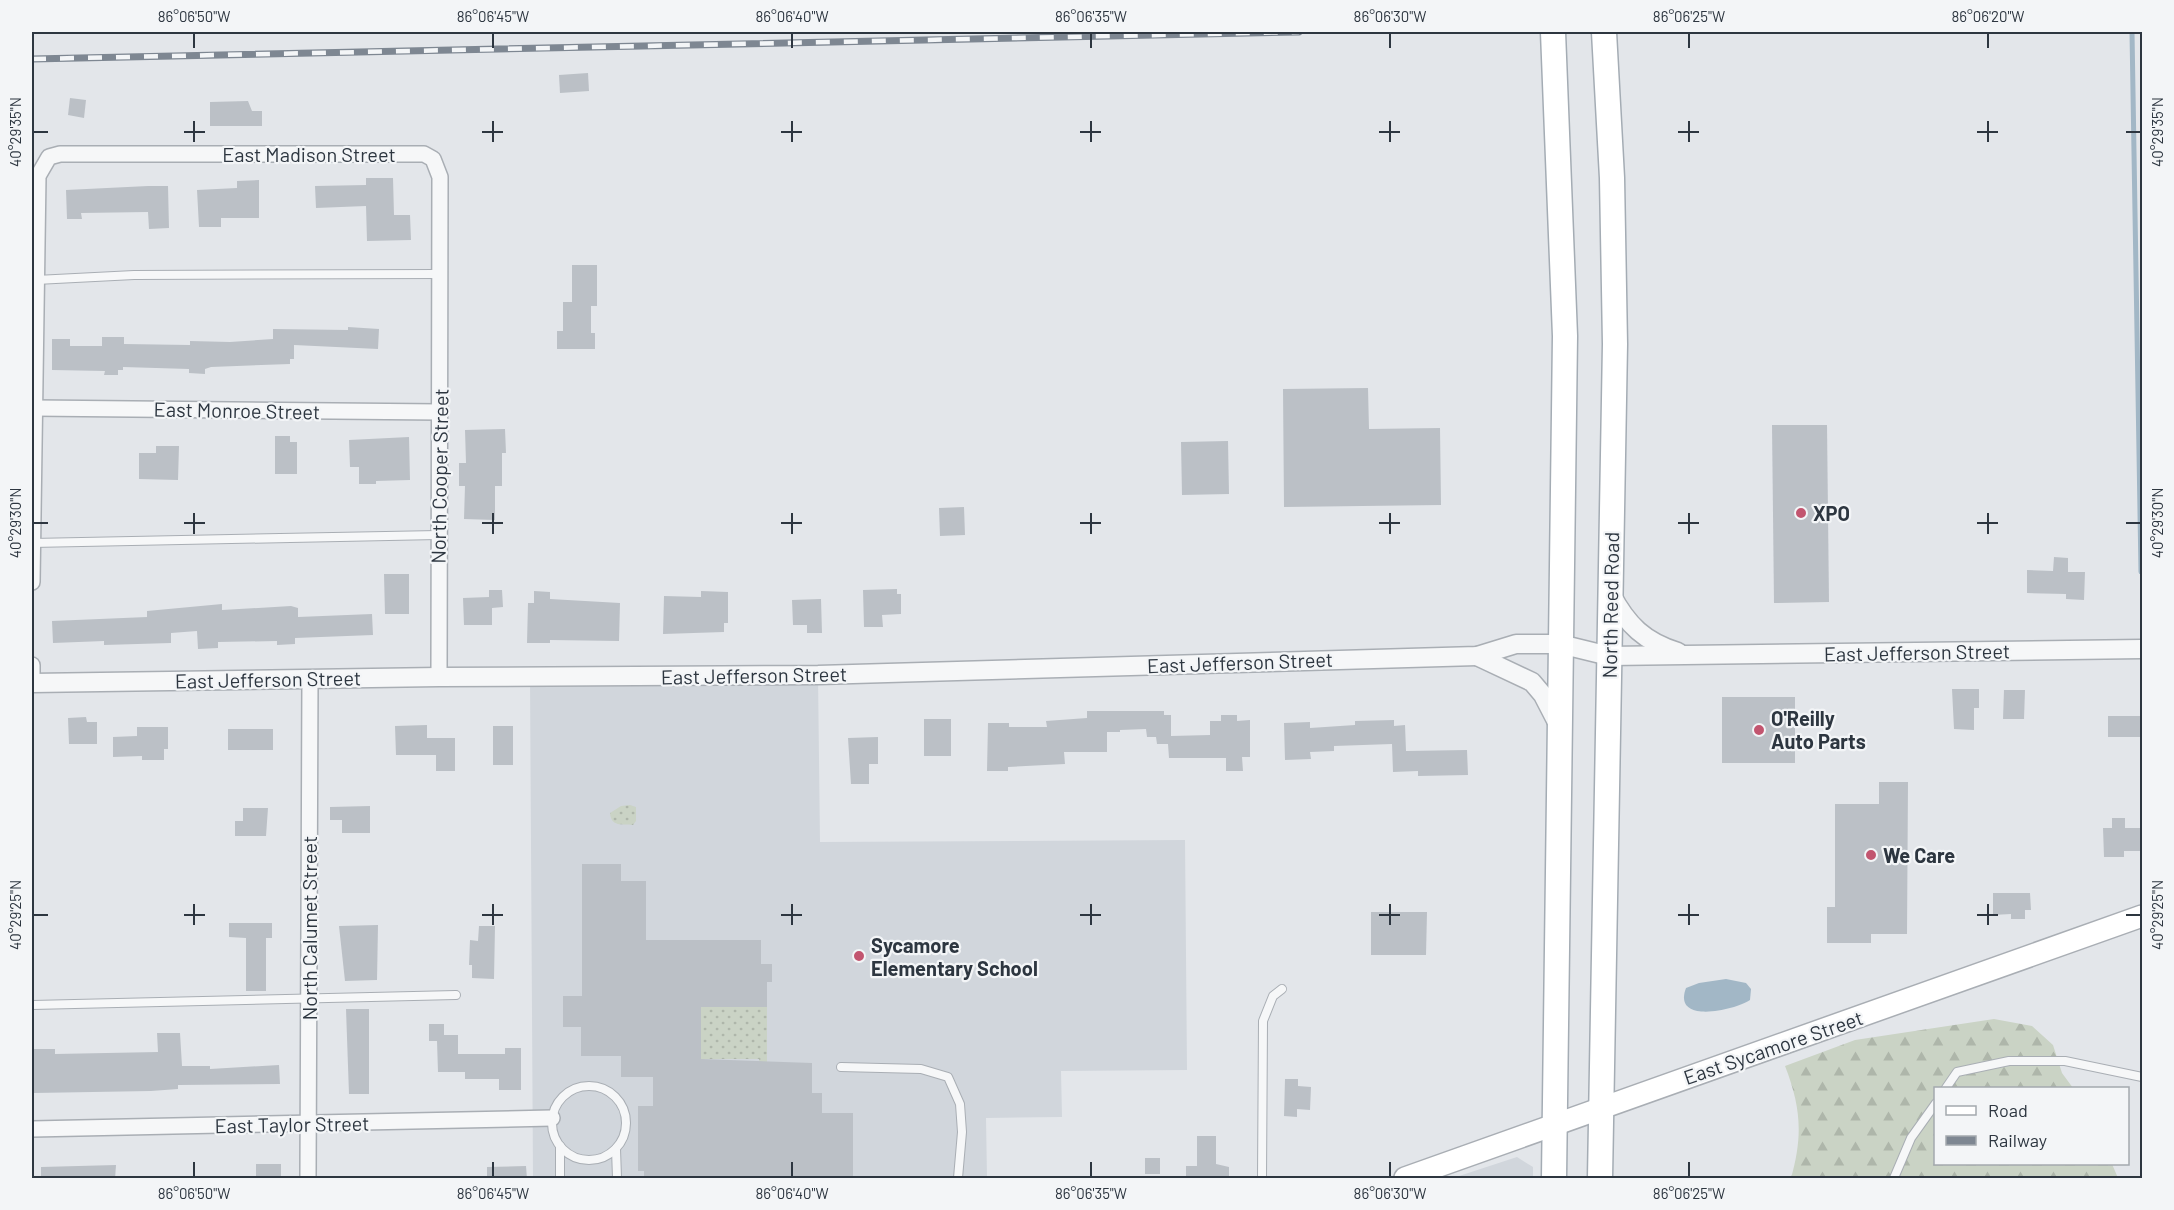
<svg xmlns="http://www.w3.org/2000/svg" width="2174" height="1210" viewBox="0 0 2174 1210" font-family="Barlow,sans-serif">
<defs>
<pattern id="grass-dots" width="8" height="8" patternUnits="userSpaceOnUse" patternTransform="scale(1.5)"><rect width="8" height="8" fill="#cad3c5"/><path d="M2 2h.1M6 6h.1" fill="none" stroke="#aeb6aa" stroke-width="1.8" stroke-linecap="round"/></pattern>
<pattern id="forest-firs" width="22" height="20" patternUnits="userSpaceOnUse" patternTransform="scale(1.5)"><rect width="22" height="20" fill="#cad3c5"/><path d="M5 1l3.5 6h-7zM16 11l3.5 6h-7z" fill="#aeb6aa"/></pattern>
</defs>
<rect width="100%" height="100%" fill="#e3e6ea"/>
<g fill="#d1d6dc">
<polygon points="818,675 820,842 1185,840 1187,1070 1061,1071 1062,1117 986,1118 987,1178 533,1178 530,677"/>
<polygon points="1517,1157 1533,1167 1533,1178 1453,1178"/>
</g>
<g fill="url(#grass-dots)">
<path d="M630,805L636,807V821L633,825C622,824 611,827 610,813L621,806Z"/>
<polygon points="701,1007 767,1007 767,1063 760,1063 759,1059 701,1059"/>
</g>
<path fill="url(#forest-firs)" d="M1994,1019L2032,1026L2053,1045L2062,1073L2073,1088H1936V1164H2112L2118,1178H1791C1803,1136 1801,1107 1785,1066L1855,1040Z"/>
<path fill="#a2b7c6" d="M1726,979L1746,983L1751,989L1750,1000C1735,1010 1672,1025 1686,988L1699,983Z"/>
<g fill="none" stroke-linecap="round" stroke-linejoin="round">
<polyline stroke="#a2b7c6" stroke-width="5" points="2132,32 2141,572"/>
</g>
<g fill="#bbc0c6">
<polygon points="588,73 589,91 560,93 559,75"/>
<polygon points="70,98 86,100 84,118 68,115"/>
<polygon points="248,101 252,111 262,111 262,126 210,126 210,102"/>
<polygon points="366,178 393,178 394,215 410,215 411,240 367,241 366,206 316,208 315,186 366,185"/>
<polygon points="259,180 259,218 221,218 221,227 199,227 197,190 237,188 237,181"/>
<polygon points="148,186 168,186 169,228 149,229 148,212 81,213 82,219 67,219 66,190"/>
<polygon points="572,265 597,265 597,306 591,306 591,333 595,333 595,349 557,349 557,331 563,331 563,302 572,302"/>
<polygon points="348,327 379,329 378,349 294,345 294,359 290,359 290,364 211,367 205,369 205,374 189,373 189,369 123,367 123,370 118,370 118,375 104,375 105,371 52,370 52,339 70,339 70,346 102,346 102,337 124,337 124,344 190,345 190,341 230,342 273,339 273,329 348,330"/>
<polygon points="1368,388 1369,429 1440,428 1441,505 1284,507 1283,389"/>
<polygon points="1772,425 1827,425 1829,602 1774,603"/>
<polygon points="505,429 506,453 502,453 502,486 495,486 495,520 464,519 465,486 459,486 459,463 466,463 465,430"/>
<polygon points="275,436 290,436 290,442 297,442 297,474 275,474"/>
<polygon points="409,437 410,480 376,481 376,484 359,484 359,467 350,467 349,440"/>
<polygon points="1228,441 1229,494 1182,495 1181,442"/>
<polygon points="156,446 179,446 178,480 139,479 139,453 156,453"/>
<polygon points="964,507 965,535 940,536 939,508"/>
<polygon points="2054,557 2068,558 2068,572 2085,572 2084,600 2066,599 2066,594 2027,593 2027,570 2053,571"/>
<polygon points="384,574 409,574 409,614 385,614"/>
<polygon points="897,589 897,594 901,594 901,614 882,615 883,627 864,627 863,590"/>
<polygon points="489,590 502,590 503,607 492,608 492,625 464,625 463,598 489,597"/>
<polygon points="534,591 550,592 550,599 620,603 619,641 550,640 550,643 527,643 528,603 534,603"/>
<polygon points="701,591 728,592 728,623 724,623 724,632 663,634 664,596 701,597"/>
<polygon points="821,599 822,633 807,633 807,625 793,625 792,600"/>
<polygon points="222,604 222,610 291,606 298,608 298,617 372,614 373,635 295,638 295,644 277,645 277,641 218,642 218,648 198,649 197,631 171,633 171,643 104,645 104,641 53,643 52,621 147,617 147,611"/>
<polygon points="1952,689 1979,689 1979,708 1974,708 1974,730 1954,729"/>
<polygon points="2004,690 2025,690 2024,719 2003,719"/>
<rect x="1722" y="697" width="73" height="66"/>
<polygon points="1087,711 1164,711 1164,715 1171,715 1171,736 1210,735 1210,721 1221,721 1221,715 1237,715 1237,721 1250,720 1250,757 1242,757 1243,771 1226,771 1226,758 1169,758 1168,744 1157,744 1156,737 1147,737 1146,729 1120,730 1120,732 1107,732 1107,752 1064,752 1065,764 1008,767 1008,771 987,771 988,723 1009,723 1009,727 1047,727 1046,721 1087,718"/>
<rect x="2108" y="716" width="34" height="21"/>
<polygon points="86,717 87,722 97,722 97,744 69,744 68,718"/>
<rect x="924" y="719" width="27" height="37"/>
<polygon points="1394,720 1394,726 1405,725 1406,751 1467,750 1468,775 1418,776 1418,771 1393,772 1392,744 1334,746 1334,751 1310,752 1311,759 1285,760 1284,723 1310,722 1310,728 1355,725 1355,721"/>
<polygon points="427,725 427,738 455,738 455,771 436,771 436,755 396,755 395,726"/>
<rect x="493" y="726" width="20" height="39"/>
<polygon points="137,727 168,727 168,749 164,749 164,760 142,760 142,756 113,757 113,737 137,736"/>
<rect x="228" y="729" width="45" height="21"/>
<polygon points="878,737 878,764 869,764 869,784 851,784 848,738"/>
<polygon points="1879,782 1908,782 1907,934 1871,934 1871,943 1827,943 1827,907 1835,907 1835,804 1879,804"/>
<polygon points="370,806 370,833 342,833 342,820 330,820 330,807"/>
<polygon points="243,808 268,808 266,836 235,836 235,821 243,821"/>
<polygon points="2112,818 2125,818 2125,828 2142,828 2142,851 2124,851 2124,857 2104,857 2103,828 2112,828"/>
<polygon points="582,864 621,864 621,881 646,881 646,940 761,940 761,964 772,964 772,982 767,982 767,1007 701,1007 701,1059 812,1063 812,1093 822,1093 822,1113 853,1113 853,1179 644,1179 644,1171 638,1171 638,1106 653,1106 653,1077 621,1077 621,1056 581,1056 581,1027 563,1027 563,996 582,996"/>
<polygon points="1993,893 2030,893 2031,910 2025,910 2025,919 2011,919 2011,914 1993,915"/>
<polygon points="1371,912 1427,912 1426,955 1371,955"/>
<polygon points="229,923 272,923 272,938 266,938 266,991 246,991 246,938 229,937"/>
<polygon points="378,925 377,980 345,981 339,926"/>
<polygon points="479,926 495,926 494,979 472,978 472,965 469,965 470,940 478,941"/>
<polygon points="346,1009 369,1009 369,1094 349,1094"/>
<polygon points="429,1024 444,1024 444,1035 458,1035 458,1054 505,1054 505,1048 521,1048 521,1090 499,1090 499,1079 465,1079 465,1072 438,1072 437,1041 429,1041"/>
<polygon points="157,1033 180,1033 182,1066 210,1066 210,1069 279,1065 280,1084 178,1085 178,1089 151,1091 34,1093 34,1049 55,1049 55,1054 158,1052"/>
<polygon points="1285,1079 1298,1079 1298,1086 1311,1087 1310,1110 1297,1109 1297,1117 1284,1116"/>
<polygon points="1197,1136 1216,1136 1216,1164 1229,1167 1229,1179 1186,1179 1186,1166 1197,1166"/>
<rect x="1145" y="1158" width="15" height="16"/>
<rect x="256" y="1164" width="25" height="15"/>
<polygon points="116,1165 115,1179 41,1179 41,1167"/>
<polygon points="526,1166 527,1179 487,1179 487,1167"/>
</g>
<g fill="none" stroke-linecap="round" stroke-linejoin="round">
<g stroke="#a9aeb4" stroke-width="10">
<g id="service">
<polyline points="36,280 134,275 440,274"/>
<polyline points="32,543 438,535"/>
<polyline points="32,1005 456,995"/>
<polyline points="841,1067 921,1069 948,1077 960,1104 962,1132 958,1178"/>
<circle cx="589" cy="1123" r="37"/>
<polyline points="1946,1088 1957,1072 2009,1061 2065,1061 2142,1077"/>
<polyline points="560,1146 560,1178"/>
<polyline points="616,1149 617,1178"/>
<polyline points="1262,1178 1263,1021 1273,996 1282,989"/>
<polyline points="1894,1178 1911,1138 1936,1103"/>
</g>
</g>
<g stroke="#a9aeb4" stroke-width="18">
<g id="minor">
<polyline points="34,408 440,412"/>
<polyline points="32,582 38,176 49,157 60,154 424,154 433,159 440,177 439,677"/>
<polyline points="32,665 32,683"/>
<polyline points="32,1129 552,1118"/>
<polyline points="308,1178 310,678"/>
</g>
</g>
<g stroke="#a9aeb4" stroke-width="21">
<g id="tertiary">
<path d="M1611,594C1627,625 1645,642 1678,652"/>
<polyline points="1477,656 1532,682 1543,695 1559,726"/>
<polyline points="32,683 439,677 818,675 1477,656 1516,644 1560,644 1609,656 2142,649"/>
</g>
</g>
<g stroke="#a9aeb4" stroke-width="24">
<polyline id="secondary" points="1405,1178 2142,916"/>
</g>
<g stroke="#a4acb4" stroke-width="27">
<g id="primary">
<polyline points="1553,32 1565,336 1554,1178"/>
<polyline points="1600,1178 1615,344 1612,178 1604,32"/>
</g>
</g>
<use href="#service" stroke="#f6f7f8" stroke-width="8"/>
<use href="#minor" stroke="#f6f7f8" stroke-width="15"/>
<use href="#tertiary" stroke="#f6f7f8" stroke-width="18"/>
<use href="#secondary" stroke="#fff" stroke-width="21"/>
<use href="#primary" stroke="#fff" stroke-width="24"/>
<g stroke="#7e8792" stroke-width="7">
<polyline id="rail" points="32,59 1299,32"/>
</g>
<use href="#rail" stroke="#f3f5f7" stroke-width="4.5" stroke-dasharray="14" stroke-linecap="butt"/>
</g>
<path fill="none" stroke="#2d3640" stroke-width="2" d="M194,33V48M493,33V48M792,33V48M1091,33V48M1390,33V48M1689,33V48M1988,33V48M194,121V142M493,121V142M792,121V142M1091,121V142M1390,121V142M1689,121V142M1988,121V142M33,132H48M184,132H205M482,132H503M781,132H802M1080,132H1101M1379,132H1400M1678,132H1699M1977,132H1998M2126,132H2141M194,513V534M493,513V534M792,513V534M1091,513V534M1390,513V534M1689,513V534M1988,513V534M33,523H48M184,523H205M482,523H503M781,523H802M1080,523H1101M1379,523H1400M1678,523H1699M1977,523H1998M2126,523H2141M194,904V925M493,904V925M792,904V925M1091,904V925M1390,904V925M1689,904V925M1988,904V925M33,915H48M184,915H205M482,915H503M781,915H802M1080,915H1101M1379,915H1400M1678,915H1699M1977,915H1998M2126,915H2141M194,1162V1177M493,1162V1177M792,1162V1177M1091,1162V1177M1390,1162V1177M1689,1162V1177"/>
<g fill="#c2556f" stroke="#f3f5f7" stroke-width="2">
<circle cx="1801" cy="513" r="6"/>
<circle cx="1759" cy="730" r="6"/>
<circle cx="1871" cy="855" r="6"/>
<circle cx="859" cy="956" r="6"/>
</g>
<g text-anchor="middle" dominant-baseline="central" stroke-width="4.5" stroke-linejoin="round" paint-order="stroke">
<g font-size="20" fill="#2d3640" stroke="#f3f5f7">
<text x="309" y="154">East Madison Street</text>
<text transform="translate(237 410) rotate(1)">East Monroe Street</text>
<text transform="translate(439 476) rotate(-89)">North Cooper Street</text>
<text transform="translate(1610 605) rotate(-89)">North Reed Road</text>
<text transform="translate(1917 652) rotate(-1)">East Jefferson Street</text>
<text transform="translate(1240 662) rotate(-2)">East Jefferson Street</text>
<text transform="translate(754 675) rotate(-1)">East Jefferson Street</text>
<text transform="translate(268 679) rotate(-1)">East Jefferson Street</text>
<text transform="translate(309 928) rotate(-90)">North Calumet Street</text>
<text transform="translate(1773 1047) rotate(-19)">East Sycamore Street</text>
<text transform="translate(292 1124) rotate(-1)">East Taylor Street</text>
</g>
<g font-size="20" font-weight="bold" fill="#2d3640" stroke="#f3f5f7" text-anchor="start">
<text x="1813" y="513">XPO</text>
<text x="1771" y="718">O'Reilly<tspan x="1771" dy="23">Auto Parts</tspan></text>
<text x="1883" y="855">We Care</text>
<text x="871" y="945">Sycamore<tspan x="871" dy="23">Elementary School</tspan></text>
</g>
</g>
<rect width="2174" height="1210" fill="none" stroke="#f3f5f7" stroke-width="66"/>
<rect x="1934" y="1087" width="195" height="78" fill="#f3f5f7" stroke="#a4a9ae" stroke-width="1.5"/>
<rect x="1946" y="1106" width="30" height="9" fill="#ffffff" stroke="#a4a9ae" stroke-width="1.5"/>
<text x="1988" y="1117" font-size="18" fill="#2d3640">Road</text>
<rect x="1946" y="1136" width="30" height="9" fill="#7e8792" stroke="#a4a9ae" stroke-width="1.5"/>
<text x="1988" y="1147" font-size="18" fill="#2d3640">Railway</text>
<rect x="33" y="33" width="2108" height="1144" fill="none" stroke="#2d3640" stroke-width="2"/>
<g font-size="15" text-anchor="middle" fill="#2d3640">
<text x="194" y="22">86°06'50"W</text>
<text x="493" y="22">86°06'45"W</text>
<text x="792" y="22">86°06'40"W</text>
<text x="1091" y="22">86°06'35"W</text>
<text x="1390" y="22">86°06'30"W</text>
<text x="1689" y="22">86°06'25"W</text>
<text x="1988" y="22">86°06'20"W</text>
<text transform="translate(16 132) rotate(-90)" y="5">40°29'35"N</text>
<text transform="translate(2158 132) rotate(-90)" y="5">40°29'35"N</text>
<text transform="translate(16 523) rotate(-90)" y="5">40°29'30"N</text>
<text transform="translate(2158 523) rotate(-90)" y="5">40°29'30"N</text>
<text transform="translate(16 915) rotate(-90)" y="5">40°29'25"N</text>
<text transform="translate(2158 915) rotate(-90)" y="5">40°29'25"N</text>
<text x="194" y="1199">86°06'50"W</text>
<text x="493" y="1199">86°06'45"W</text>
<text x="792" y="1199">86°06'40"W</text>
<text x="1091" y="1199">86°06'35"W</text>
<text x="1390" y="1199">86°06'30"W</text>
<text x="1689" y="1199">86°06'25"W</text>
</g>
</svg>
